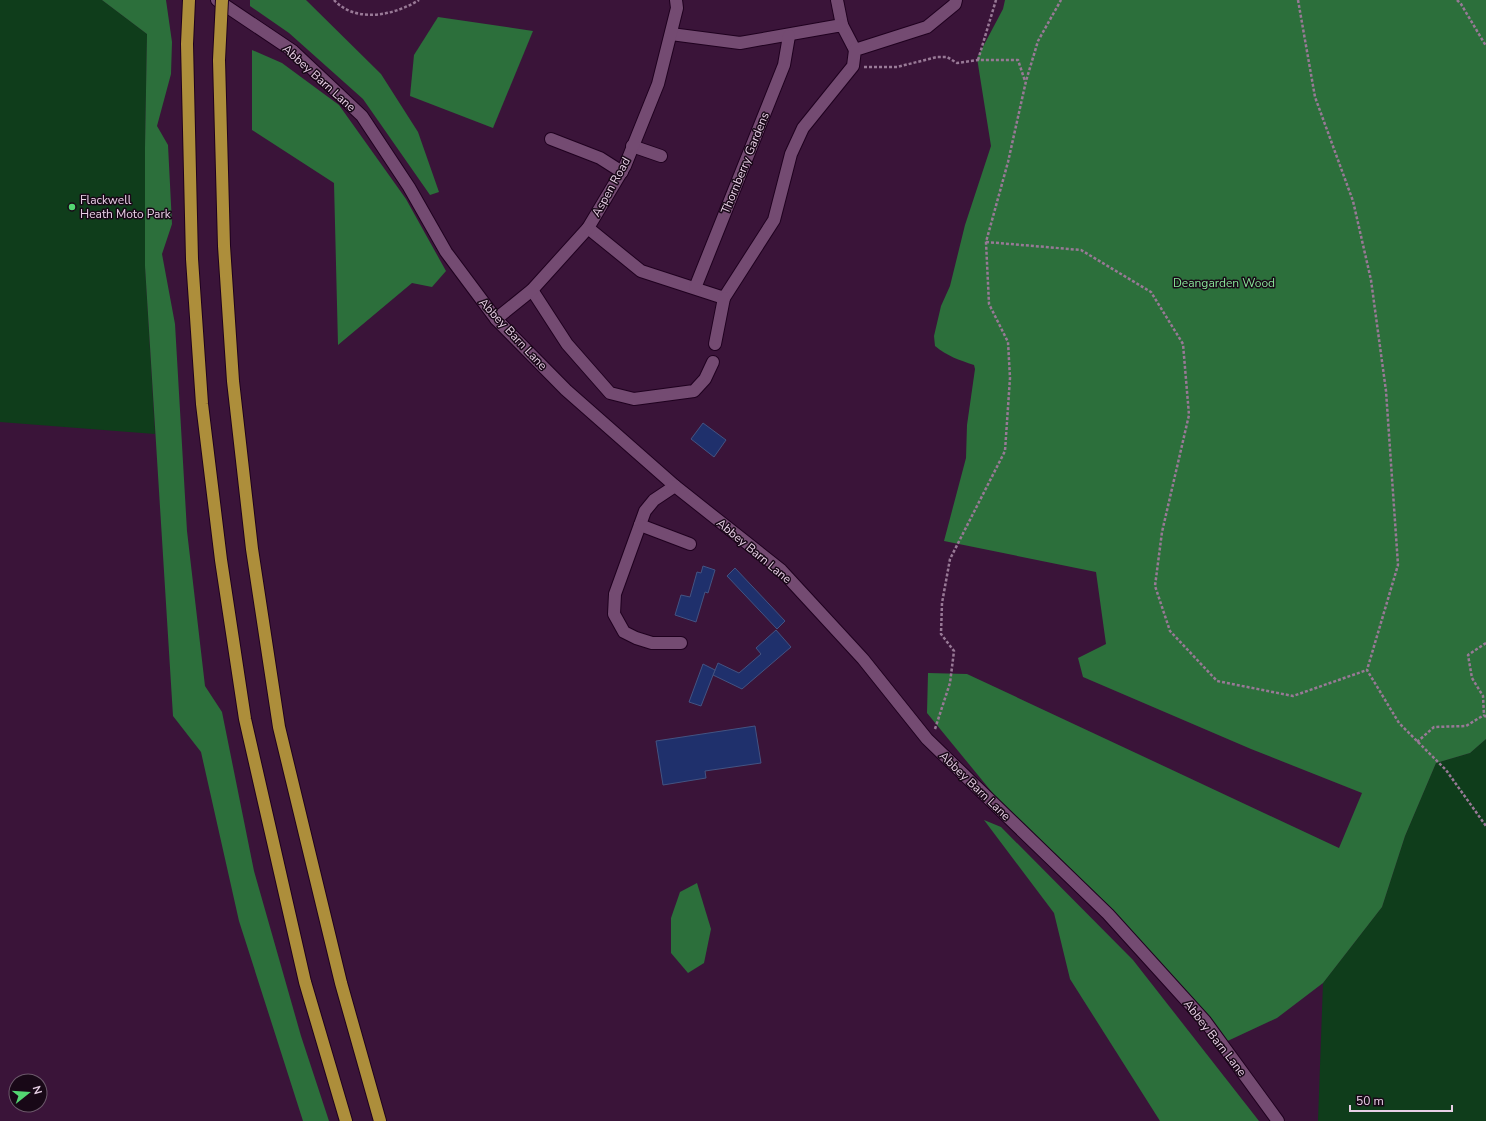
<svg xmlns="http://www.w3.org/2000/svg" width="1486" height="1121" viewBox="0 0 1486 1121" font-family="'Nunito Sans',sans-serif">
<rect width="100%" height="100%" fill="#3a1439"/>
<g fill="#0f3d1b">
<polygon points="0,0 102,0 147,34 145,147 145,266 155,434 0,422"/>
<polygon points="1486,739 1486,1121 1318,1121 1323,983 1382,907 1405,836 1436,763 1470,753"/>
</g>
<g fill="#2c6f3b">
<polygon points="102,0 166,0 172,42 171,74 157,126 168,145 172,224 162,254 175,324 187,531 205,686 222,712 254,871 301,1036 329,1121 303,1121 239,921 201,752 173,716 145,266 145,147 147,34"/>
<polygon points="250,0 306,0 381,74 418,132 439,192 430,195 363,99 289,33 250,6"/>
<path d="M1005,0H1486V739L1470,753L1436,763L1405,836L1382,907L1323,983L1277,1018L1219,1045L1141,948L1023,830L927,713L928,673L967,674L1339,848L1362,793L1251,749L1083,677L1078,658L1106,644L1096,572L944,541L966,458L967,425L975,369L974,365C959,360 947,356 935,346L934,336L941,306L950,286L965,225L991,146L977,58L1003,9Z"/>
<polygon points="438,17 533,31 493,128 410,96 414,55"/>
<polygon points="252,50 282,63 339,105 406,199 446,271 432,287 412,283 338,345 334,183 252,130"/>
<polygon points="984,820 1001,827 1133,960 1259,1121 1160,1121 1070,979 1054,913"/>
<polygon points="697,883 711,929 704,963 688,973 671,953 671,918 680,892"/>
</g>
<g fill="#1f306c" stroke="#435382">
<polygon points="703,423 726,440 714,457 691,439"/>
<polygon points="703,566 715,570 708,593 705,592 696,622 675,615 681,595 690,597 697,572 701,573"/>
<polygon points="735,568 785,621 777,629 727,576"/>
<polygon points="776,630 791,647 742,689 713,675 718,663 739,673 761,654 756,648"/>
<polygon points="703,664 715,670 701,706 689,702"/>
<polygon points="755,726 761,763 705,771 706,778 663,785 656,741"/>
</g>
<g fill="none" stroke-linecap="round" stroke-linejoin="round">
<g stroke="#1f001f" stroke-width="14">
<g id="minor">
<polyline points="217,0 293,51 362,116 409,187 446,252 496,319 566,390 675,486 781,570 863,659 927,739 1108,914 1205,1021 1278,1121"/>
<polyline points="837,0 842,25"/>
<polyline points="671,34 740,43 842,25 855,50"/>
<polyline points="551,139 600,158 622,172"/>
<polyline points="632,146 661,156"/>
<polyline points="588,228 641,271 724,298 774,220 791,154 803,128 853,66 855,50 927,27 955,4 956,0"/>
<polyline points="695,288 784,65 789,36"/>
<polyline points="532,290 567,344 610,393 634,399 694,391 705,379 713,362"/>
<polyline points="496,319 532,290 588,228 625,166 658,84 677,8 676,0"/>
<polyline points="715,344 724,298"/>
<polyline points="675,486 654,500 645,511 615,594 614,614 624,632 636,638 652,643 681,643"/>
<polyline points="640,525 690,544"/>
</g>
</g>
<g stroke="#1f001f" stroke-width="14">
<g id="highway">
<polyline points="189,0 187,44 192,259 202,404 221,560 245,719 305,982 346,1121"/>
<polyline points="219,60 224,246 233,381 252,549 279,727 341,983 380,1121"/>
</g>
</g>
<g stroke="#987996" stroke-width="2.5" stroke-dasharray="3 2" stroke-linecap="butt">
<path d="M334,0C356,24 395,15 419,0"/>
<polyline points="1298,0 1315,97 1353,201 1371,280 1386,391 1398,565 1367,670 1399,723 1446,770 1486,826"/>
<polyline points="1457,0 1461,4 1486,46"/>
<polyline points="978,60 996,0"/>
<polyline points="864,67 897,67 937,57 947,57 957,63 978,60 1018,60 1025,81"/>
<polyline points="986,242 1081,250 1151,292 1183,344 1189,415 1162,532 1155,586 1170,631 1217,681 1293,696 1367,670"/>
<polyline points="1486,643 1468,655 1472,678 1483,696 1484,715 1486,717"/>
<polyline points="935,729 950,683 954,651 941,634 942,603 950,559 1005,451 1010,378 1008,342 989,304 986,242 1008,162 1026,81 1038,41 1061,0"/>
<polyline points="1417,742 1434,727 1466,726 1484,715"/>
</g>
<use href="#minor" stroke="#744b72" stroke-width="12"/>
<use href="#highway" stroke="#ad8e3b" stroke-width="12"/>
<g stroke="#1f001f" stroke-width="14" stroke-linecap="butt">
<polyline id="highway-bridge" points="219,60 222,0"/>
</g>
<use href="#highway-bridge" stroke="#ad8e3b" stroke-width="12"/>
</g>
<circle fill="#53d672" stroke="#180817" stroke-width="1.5" cx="72" cy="207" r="4"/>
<g text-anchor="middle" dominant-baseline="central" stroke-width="3" stroke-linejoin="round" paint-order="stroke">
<g font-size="12" fill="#e8d0e6" stroke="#180817">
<text transform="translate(319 78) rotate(42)">Abbey Barn Lane</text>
<text transform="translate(745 163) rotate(-68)">Thornberry Gardens</text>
<text transform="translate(611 187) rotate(-61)">Aspen Road</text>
<text transform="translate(513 334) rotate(47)">Abbey Barn Lane</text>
<text transform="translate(754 551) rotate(40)">Abbey Barn Lane</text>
<text transform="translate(975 786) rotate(44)">Abbey Barn Lane</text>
<text transform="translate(1215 1038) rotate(52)">Abbey Barn Lane</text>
</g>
<g font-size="12" fill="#e8d0e6" stroke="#180817" text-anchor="start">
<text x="80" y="200">Flackwell<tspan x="80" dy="14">Heath Moto Park</tspan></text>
</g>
<g font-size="12" fill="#88e498" stroke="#180817">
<text x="1224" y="283">Deangarden Wood</text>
</g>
</g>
<g transform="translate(28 1093) rotate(73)"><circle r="19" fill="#180817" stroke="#6b586a"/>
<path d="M0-3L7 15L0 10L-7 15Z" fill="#53d672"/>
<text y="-6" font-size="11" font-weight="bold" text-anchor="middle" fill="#e8d0e6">N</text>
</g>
<path d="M1350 1105v6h102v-6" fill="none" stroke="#e8d0e6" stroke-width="2"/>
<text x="1356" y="1105" font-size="12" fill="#e8d0e6" stroke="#180817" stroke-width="3" paint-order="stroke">50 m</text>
</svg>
